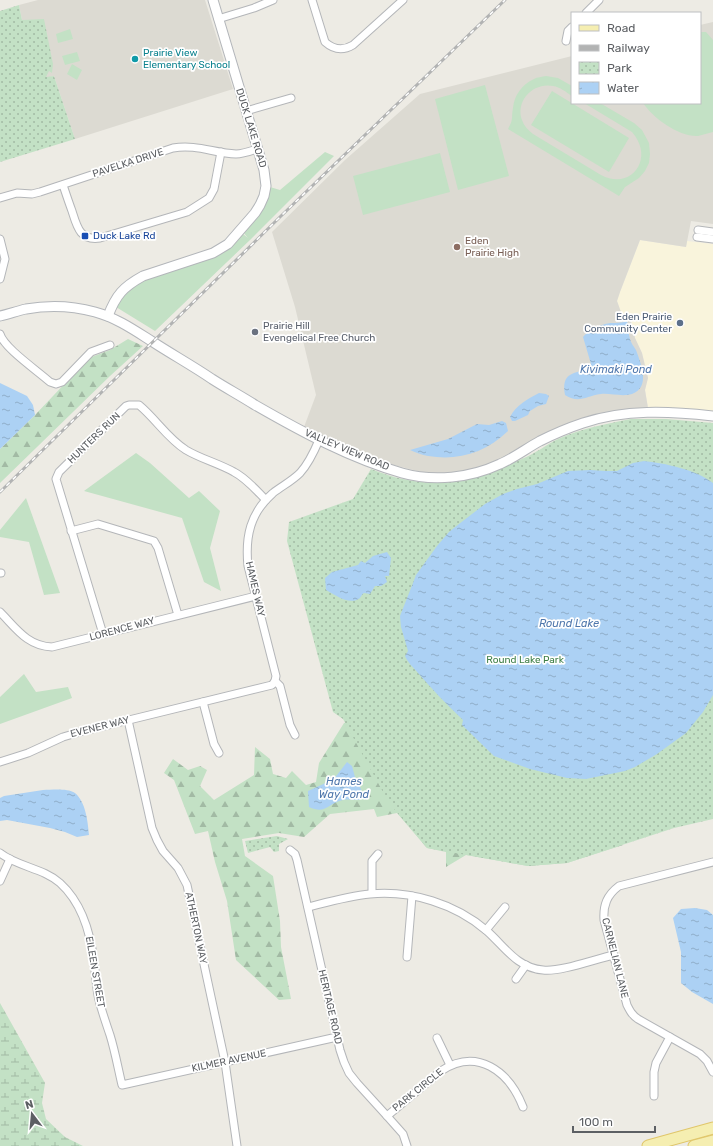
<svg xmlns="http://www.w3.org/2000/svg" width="713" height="1146" viewBox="0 0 713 1146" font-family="Rubik,sans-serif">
<defs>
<pattern id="forest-firs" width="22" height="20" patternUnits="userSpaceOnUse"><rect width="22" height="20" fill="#c3e1c5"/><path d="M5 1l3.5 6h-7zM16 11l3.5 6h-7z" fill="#a2baa4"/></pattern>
<pattern id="wetland-marsh" width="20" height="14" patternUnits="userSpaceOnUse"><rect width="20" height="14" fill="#c3e1c5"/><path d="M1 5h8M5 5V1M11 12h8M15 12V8" fill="none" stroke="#a2baa4"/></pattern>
<pattern id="park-dots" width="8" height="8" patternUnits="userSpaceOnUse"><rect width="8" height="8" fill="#c3e1c5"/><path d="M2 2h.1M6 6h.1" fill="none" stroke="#a2baa4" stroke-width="1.8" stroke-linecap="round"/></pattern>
<pattern id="water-ripples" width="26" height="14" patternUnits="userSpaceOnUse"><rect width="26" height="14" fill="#acd1f4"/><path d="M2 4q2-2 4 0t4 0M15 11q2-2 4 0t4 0" fill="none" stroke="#8fadc9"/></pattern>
</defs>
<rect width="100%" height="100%" fill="#edebe4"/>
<polygon fill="#f9f4dc" points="640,240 686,247 687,241 713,244 713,412 648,408 645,390 648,378 642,353 635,338 631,320 622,315 617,301 620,292"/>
<g fill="#dcdad2">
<polygon points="38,0 205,0 233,89 75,139 54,76 46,78 22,20 19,5"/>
<polygon points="713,22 713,224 691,221 686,247 640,240 620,292 617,301 622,315 630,320 635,338 642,353 648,378 645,390 648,408 633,409 512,453 494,463 465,472 441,474 425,473 394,465 343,446 304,427 316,395 295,307 272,232 345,160 420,94 572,56 572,103 700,103 700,25"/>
</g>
<g fill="#c3e1c5">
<polygon points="70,29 73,39 58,43 56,34"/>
<path d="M700,32H706L713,40V132C708,133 703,135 698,136C679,137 653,118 643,103H700Z"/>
<polygon points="77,52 80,61 65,65 62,56"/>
<polygon points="72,64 82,70 77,80 67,74"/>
<path d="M546,76L558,78L572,86V96C566,92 560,87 553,86C534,82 515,100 522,120C524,126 528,130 533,134L601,175C632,191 655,158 632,132L584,103H600L634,123L642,130L649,143L650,154L649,163L645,171L639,178L625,187L619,196L508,129C514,118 511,119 513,108C514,96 522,84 534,79C537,77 542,77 546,76Z"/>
<polygon points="485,85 509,176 458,190 435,99"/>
<polygon points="552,91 629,138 609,172 531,125"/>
<polygon points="325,152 334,156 250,240 155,331 116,307 126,290 151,277 213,257 243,234 248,238 243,232 270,187 280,190"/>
<polygon points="440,153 450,192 363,215 353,176"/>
<polygon points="136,453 150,463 189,498 199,491 220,511 210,548 221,591 204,582 182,518 84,491"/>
<polygon points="26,498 60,593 44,595 29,542 0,537 0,530"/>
<polygon points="24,674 36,692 68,687 72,698 0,724 0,697"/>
</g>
<g fill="url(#forest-firs)">
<polygon points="128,339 143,346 110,376 0,483 0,449 35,415 89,358 110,350"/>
<polygon points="405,713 623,845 567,863 528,866 466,855 446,867 446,852 427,848 397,813 377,817 374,809 330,814 304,837 279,833 242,839 245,856 273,876 280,921 281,947 291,999 279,1000 236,960 227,901 215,862 208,831 195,834 174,780 164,773 173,759 188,770 200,766 207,770 200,786 214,800 254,775 255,747 270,759 273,774 286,778 292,771 306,785 316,782 319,763 344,723"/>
</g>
<polygon fill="url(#wetland-marsh)" points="0,1003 45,1083 42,1103 46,1119 65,1137 83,1146 0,1146"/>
<g fill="url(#park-dots)">
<polygon points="19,5 22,20 44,19 53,64 52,73 49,71 46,77 54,76 75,139 0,162 0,11"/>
<path d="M631,419H666L713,423V819L674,828L567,863L528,866L427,848L389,803L343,719L333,712L287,541L289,522L353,499L371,469C382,473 392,477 403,479C446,489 485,476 524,458C536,453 546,445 558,439C582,428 606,424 631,419Z"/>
<polygon points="277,836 288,839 279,844 279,851 274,852 270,847 248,853 245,841"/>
</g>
<g fill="url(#water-ripples)">
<path d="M627,321C629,327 628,333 630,339C631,343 634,347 636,350C641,364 651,387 632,394C622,397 610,393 601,394C586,396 579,404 565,395C561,371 574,375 590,367L591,364L583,337C588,331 597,326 605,324C612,322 619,324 627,321Z"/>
<polygon points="0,383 27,396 33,405 35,415 0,449"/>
<path d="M539,393L546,394L549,396L546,404L538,406L530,411L528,415L515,421H512L510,417C516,405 528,399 539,393Z"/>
<path d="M502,421L506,423L508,431C485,453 458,461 428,456C422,455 415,452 410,450L448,439L477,424L489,425Z"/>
<path d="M644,461C664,463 697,470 713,483V695L703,712L686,733L657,754L635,767L625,771L586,779L567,778L530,769L494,756L462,725L463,720C447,705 432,689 418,673C413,667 408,663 405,656L408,651L401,627L400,616L413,583L416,575L437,546L449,532L459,524L485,504L503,494L517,489L537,484L568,471L590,470L606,471H617L633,463Z"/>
<path d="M387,552L391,558L389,576H385L387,582L381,586H375L370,594L364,593C363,593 360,598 360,598C350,606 335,595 326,590L325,578L332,572L358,565L361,561L365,563L373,556Z"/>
<path d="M347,762L352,766L355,777L361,789L362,797L360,800C354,800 348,799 343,800C328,803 326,815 309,807L308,791L332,780L337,775Z"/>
<path d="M43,790C52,790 67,788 75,793C86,802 88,823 89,835L77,837L65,832L50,828L7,820L0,821V798L4,796Z"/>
<polygon points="695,908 707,910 713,915 713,1004 692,992 681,983 681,952 673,918 681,909"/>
</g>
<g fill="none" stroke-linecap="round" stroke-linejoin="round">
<g stroke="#b4b6b9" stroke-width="9">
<g id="street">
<path d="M312,0L325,42C334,50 343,51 353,45L403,0"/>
<polyline points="586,13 599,0"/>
<polyline points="218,19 254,8 273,0"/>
<polyline points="566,41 568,31 572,27"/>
<polyline points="246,111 291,98"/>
<path d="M63,185C66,194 69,203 72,211C77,227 80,241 100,238L187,212L209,198L214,189L221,152"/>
<path d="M0,198L17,193L32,194L40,192L173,148C196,144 214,153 236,154C243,154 251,151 257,149"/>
<polyline points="698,230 713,232"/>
<polyline points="697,237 713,239"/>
<polyline points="0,239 5,259 0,279"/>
<path d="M0,334C4,348 38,371 50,382L56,384L62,382L91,352L110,345"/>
<polyline points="71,531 98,524 154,541 158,548 178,615"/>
<polyline points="0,573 1,573"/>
<path d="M0,612C16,628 27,646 52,647L256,596"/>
<path d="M103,634L56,479L59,472L126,406L129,405H139C156,419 167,438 186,450C201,459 218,463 234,472C246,478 256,490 266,500"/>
<polyline points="203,702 214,744 219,753"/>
<polyline points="128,720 152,828 157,840 163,851 178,868 187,885 225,1062 237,1146"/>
<path d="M295,735L290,725L280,686L275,681L276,676L248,566C245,537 250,513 273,493C282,486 292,481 300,473C309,463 314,452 319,440"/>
<polyline points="0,762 28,753 63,737 80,732 272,685 275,681"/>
<polyline points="290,850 295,854 297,860 340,1050 344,1062 349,1073 357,1083 387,1116 403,1134 407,1146"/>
<path d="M0,853C18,867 43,868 60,883C82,903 91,935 94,963C96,975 96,988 99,1000C102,1012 106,1023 110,1035C115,1051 118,1068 122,1085L337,1037"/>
<path d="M713,862L619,886C607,895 603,905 604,920L627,1005C630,1011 632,1015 638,1019L700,1054L707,1061L713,1072"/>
<polyline points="0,881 10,859"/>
<polyline points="372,893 372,861 378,854"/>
<path d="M308,907C328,902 349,896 370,894C411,890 456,904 487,931C504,946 517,968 543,970C561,972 595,959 614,955"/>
<polyline points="486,930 505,907"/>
<polyline points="407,957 412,896"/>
<polyline points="516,979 526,965"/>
<polyline points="437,1038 450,1065"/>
<polyline points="654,1096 654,1072 656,1063 670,1037"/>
<path d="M387,1116L441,1071C477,1047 509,1071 523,1107"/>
</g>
</g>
<g stroke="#b3b6ba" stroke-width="11">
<g id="secondary">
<path d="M0,316C9,314 17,311 26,309C49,305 73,306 95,312C117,318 134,330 153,342C173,355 193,366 212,379C226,388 241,396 255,405C302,432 350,458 402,473C434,482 470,478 500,464C514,458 527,448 540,441C554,434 568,428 583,423C625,409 669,411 713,416"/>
<path d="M108,316C116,295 123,287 143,276L213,253L228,244L255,213L260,205L264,196L266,186L264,170L213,0"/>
</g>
</g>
<g stroke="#e0c66a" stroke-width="13">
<g id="primary">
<polyline points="648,1146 713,1128"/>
<polyline points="694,1146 713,1141"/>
</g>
</g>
<use href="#street" stroke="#fff" stroke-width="7"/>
<use href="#secondary" stroke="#fff" stroke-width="9"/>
<use href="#primary" stroke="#f5eeb1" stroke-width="11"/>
<g stroke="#b2b3b3" stroke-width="3">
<polyline id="rail" points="0,492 281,216 505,0"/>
</g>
<use href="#rail" stroke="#fff" stroke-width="1.5" stroke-dasharray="4.5" stroke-linecap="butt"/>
</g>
<circle fill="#0f9aa8" stroke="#fff" stroke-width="1.5" cx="135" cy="59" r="4"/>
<rect fill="#1a4fb4" stroke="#fff" stroke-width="1.5" x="81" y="232" width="8" height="8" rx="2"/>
<circle fill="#8d6e63" stroke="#fff" stroke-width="1.5" cx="457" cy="247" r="4"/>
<circle fill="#5c6f8a" stroke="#fff" stroke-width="1.5" cx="680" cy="323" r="4"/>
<circle fill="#6b7280" stroke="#fff" stroke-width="1.5" cx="255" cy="332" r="4"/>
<g text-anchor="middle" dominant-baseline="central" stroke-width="3.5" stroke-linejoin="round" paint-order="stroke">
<g font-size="10" fill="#0d838f" stroke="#fff" text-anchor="start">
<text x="143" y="53">Prairie View<tspan x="143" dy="12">Elementary School</tspan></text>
</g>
<g font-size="10" fill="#5c5f63" stroke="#fff">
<text transform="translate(251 128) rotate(73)">DUCK LAKE ROAD</text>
<text transform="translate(128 163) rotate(-18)">PAVELKA DRIVE</text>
<text transform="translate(94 438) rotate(-44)">HUNTERS RUN</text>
<text transform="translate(347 450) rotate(23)">VALLEY VIEW ROAD</text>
<text transform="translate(255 589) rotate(77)">HAMES WAY</text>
<text transform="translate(122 629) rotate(-15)">LORENCE WAY</text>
<text transform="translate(100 727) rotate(-14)">EVENER WAY</text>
<text transform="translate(196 928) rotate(78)">ATHERTON WAY</text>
<text transform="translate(615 958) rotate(76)">CARNELIAN LANE</text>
<text transform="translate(95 972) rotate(80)">EILEEN STREET</text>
<text transform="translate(330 1007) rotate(77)">HERITAGE ROAD</text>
<text transform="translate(229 1061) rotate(-12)">KILMER AVENUE</text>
<text transform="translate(418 1090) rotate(-39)">PARK CIRCLE</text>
</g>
<g font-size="10" fill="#164399" stroke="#fff" text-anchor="start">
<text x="93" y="236">Duck Lake Rd</text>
</g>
<g font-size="10" fill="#785e54" stroke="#fff" text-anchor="start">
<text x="465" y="241">Eden<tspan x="465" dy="12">Prairie High</tspan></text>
</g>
<g font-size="10" fill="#4e5e75" stroke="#fff" text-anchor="end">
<text x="672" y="317">Eden Prairie<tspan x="672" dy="12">Community Center</tspan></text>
</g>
<g font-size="10" fill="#5b616d" stroke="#fff" text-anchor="start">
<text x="263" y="326">Prairie Hill<tspan x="263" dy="12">Evengelical Free Church</tspan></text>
</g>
<g font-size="10" fill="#3f7f46" stroke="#fff">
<text x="525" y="660">Round Lake Park</text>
</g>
<g font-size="11" font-style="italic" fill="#4f77ac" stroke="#fff">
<text x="616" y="369">Kivimaki Pond</text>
<text x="569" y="623">Round Lake</text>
<text x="344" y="781">Hames<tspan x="344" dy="13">Way Pond</tspan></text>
</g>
</g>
<rect x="571" y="12" width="130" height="92" fill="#ffffff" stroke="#bebfc1"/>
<rect x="579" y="25" width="20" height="6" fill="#f5eeb1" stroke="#bebfc1"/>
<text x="607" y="32" font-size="12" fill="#5c5f63">Road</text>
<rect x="579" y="45" width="20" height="6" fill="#b2b3b3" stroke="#bebfc1"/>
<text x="607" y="52" font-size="12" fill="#5c5f63">Railway</text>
<rect x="579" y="62" width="20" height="12" fill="url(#park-dots)" stroke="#bebfc1"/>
<text x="607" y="72" font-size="12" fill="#5c5f63">Park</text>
<rect x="579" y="82" width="20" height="12" fill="url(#water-ripples)" stroke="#bebfc1"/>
<text x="607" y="92" font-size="12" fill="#5c5f63">Water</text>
<g transform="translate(32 1114) rotate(344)" stroke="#ffffff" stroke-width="3" paint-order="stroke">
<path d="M0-3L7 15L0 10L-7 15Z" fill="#5c5f63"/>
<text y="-6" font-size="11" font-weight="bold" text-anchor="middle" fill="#5c5f63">N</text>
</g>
<path d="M573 1126v6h82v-6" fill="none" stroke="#5c5f63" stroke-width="2"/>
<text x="579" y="1126" font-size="12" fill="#5c5f63" stroke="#ffffff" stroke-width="3" paint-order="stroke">100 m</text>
</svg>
